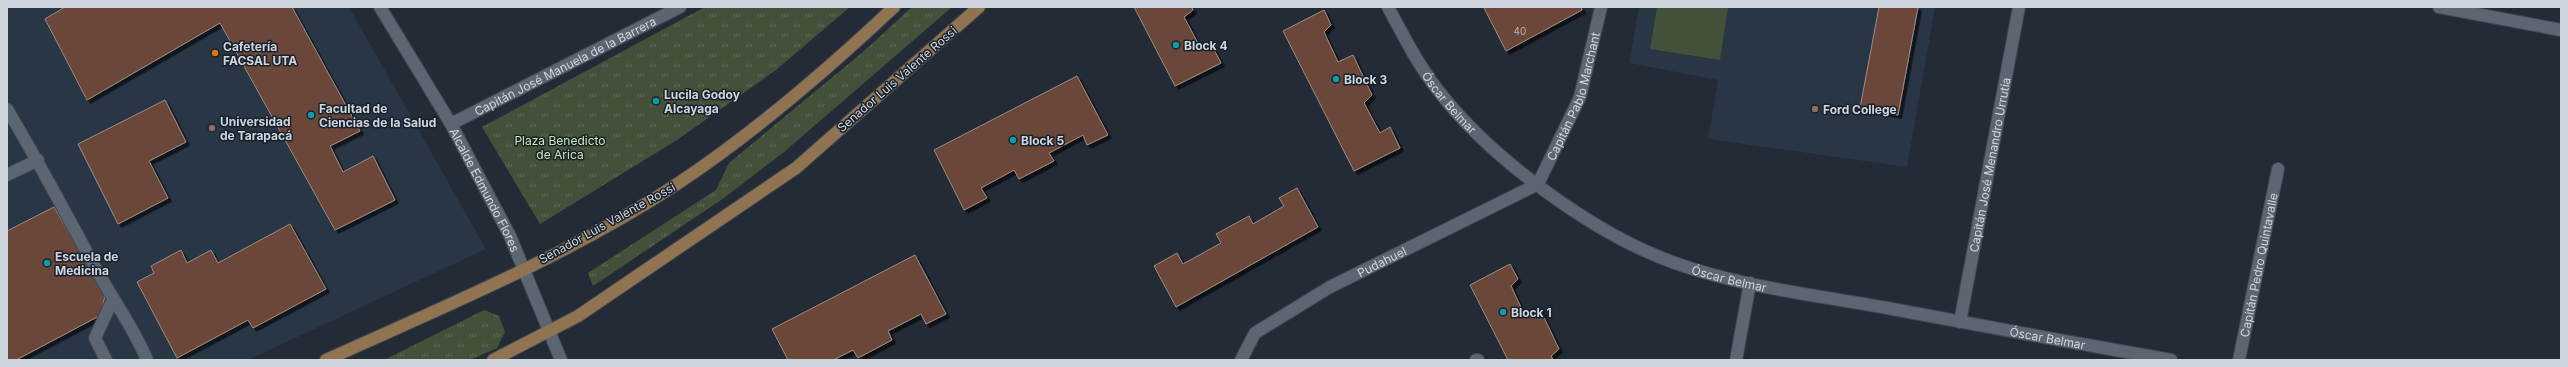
<svg xmlns="http://www.w3.org/2000/svg" width="2568" height="367" viewBox="0 0 2568 367" font-family="Inter,sans-serif">
<defs>
<pattern id="grass-tufts" width="24" height="20" patternUnits="userSpaceOnUse"><rect width="24" height="20" fill="#44513a"/><path d="M3 7l-1-3M5 7V3M7 7l1-3M15 17l-1-3M17 17v-4M19 17l1-3" fill="none" stroke="#5e6956"/></pattern>
<filter id="shadow"><feDropShadow dx="3.5" dy="3.5" stdDeviation="0" flood-color="#0009"/></filter>
</defs>
<rect width="100%" height="100%" fill="#232b36"/>
<g fill="#283645">
<polygon points="7,7 349,7 486,249 248,360 7,360"/>
<polygon points="1639,7 1935,7 1907,167 1708,139 1718,80 1629,63"/>
</g>
<g fill="url(#grass-tufts)">
<polygon points="705,7 850,7 776,70 677,140 540,224 482,127"/>
<polygon points="912,7 952,7 784,152 724,198 593,286 588,273 716,190 729,163 864,51"/>
<polygon points="484,310 499,316 505,332 497,348 470,360 384,360"/>
</g>
<polygon fill="#44513a" points="1657,7 1728,7 1720,60 1650,49"/>
<g fill="#6a4739" stroke="#9c8b84" filter="url(#shadow)">
<polygon points="65,7 292,7 360,131 330,146 343,172 373,156 395,200 335,230 220,23 87,100 45,19"/>
<polygon points="1134,7 1192,7 1193,10 1184,17 1200,47 1210,42 1221,63 1175,86"/>
<polygon points="1486,7 1581,7 1582,10 1506,51 1484,8"/>
<polygon points="1879,7 1918,7 1898,115 1860,108"/>
<polygon points="1324,10 1331,25 1324,32 1338,62 1353,55 1372,95 1364,103 1380,133 1390,127 1400,148 1354,171 1283,31"/>
<polygon points="1077,76 1108,135 1087,145 1083,135 1049,153 1054,161 1019,179 1014,170 981,188 987,198 964,210 934,150"/>
<polygon points="165,100 186,142 149,161 168,198 118,224 78,144"/>
<polygon points="1297,188 1318,227 1176,307 1154,266 1177,253 1183,264 1221,243 1216,234 1249,216 1253,224 1284,206 1279,198"/>
<polygon points="54,207 105,295 101,315 16,360 7,360 7,231"/>
<polygon points="290,224 326,289 253,328 248,320 177,358 137,282 154,273 151,266 181,250 187,263 211,250 218,263"/>
<polygon points="915,255 946,314 926,324 921,314 888,331 892,340 858,358 853,350 833,360 788,360 772,329"/>
<polygon points="1510,264 1518,279 1511,286 1525,316 1540,309 1559,349 1551,356 1553,360 1508,360 1470,285"/>
</g>
<g fill="none" stroke-linecap="round" stroke-linejoin="round">
<g stroke="#3f464f" stroke-width="14">
<g id="minor">
<path id="s1" d="M380,7L451,124L510,236L561,360"/>
<path id="s2" d="M1388,7C1403,35 1417,63 1437,89C1489,157 1593,234 1675,263C1742,287 1816,295 1887,308C1982,326 2076,343 2171,360"/>
<polyline points="2439,7 2561,30"/>
<path d="M7,109C39,162 67,216 96,269C113,300 134,328 147,360"/>
<path id="s3" d="M451,124L680,7"/>
<polyline points="7,175 38,160"/>
<path id="s4" d="M1538,184L1580,97L1601,7"/>
<path id="s5" d="M1960,322L2019,7"/>
<polyline points="106,360 95,338 113,299"/>
<path id="s6" d="M1241,360L1255,333L1330,287L1538,184"/>
<polyline points="1476,360 1478,360"/>
<polyline points="1736,360 1750,283"/>
<path id="s7" d="M2239,360L2278,169"/>
</g>
</g>
<g stroke="#3f464f" stroke-width="14">
<g id="major">
<path d="M326,360C443,307 565,257 674,186C753,134 825,72 894,7"/>
<polyline points="493,360 578,316 796,168 979,7"/>
</g>
</g>
<use href="#minor" stroke="#5c6673" stroke-width="12"/>
<use href="#major" stroke="#907451" stroke-width="12"/>
</g>
<g fill="#0f9aa8" stroke="#19222c" stroke-width="1.5">
<circle cx="1176" cy="45" r="4"/>
<circle cx="1336" cy="79" r="4"/>
<circle cx="656" cy="101" r="4"/>
<circle cx="311" cy="115" r="4"/>
<circle cx="1013" cy="140" r="4"/>
<circle cx="47" cy="263" r="4"/>
<circle cx="1503" cy="312" r="4"/>
</g>
<circle fill="#e8710a" stroke="#19222c" stroke-width="1.5" cx="215" cy="53" r="4"/>
<g fill="#8d6e63" stroke="#19222c" stroke-width="1.5">
<circle cx="1815" cy="109" r="4"/>
<circle cx="212" cy="128" r="4"/>
</g>
<g text-anchor="middle" dominant-baseline="central" stroke-width="3" stroke-linejoin="round" paint-order="stroke">
<g font-size="10" fill="#b6b2b3">
<text x="1520" y="31">40</text>
</g>
<g font-size="12" font-weight="bold" fill="#cfd5dc" stroke="#19222c" text-anchor="start">
<text x="1184" y="45">Block 4</text>
<text x="223" y="46">Cafetería<tspan x="223" dy="14">FACSAL UTA</tspan></text>
<text x="1344" y="79">Block 3</text>
<text x="664" y="94">Lucila Godoy<tspan x="664" dy="14">Alcayaga</tspan></text>
<text x="319" y="108">Facultad de<tspan x="319" dy="14">Ciencias de la Salud</tspan></text>
<text x="1823" y="109">Ford College</text>
<text x="220" y="121">Universidad<tspan x="220" dy="14">de Tarapacá</tspan></text>
<text x="1021" y="140">Block 5</text>
<text x="55" y="256">Escuela de<tspan x="55" dy="14">Medicina</tspan></text>
<text x="1511" y="312">Block 1</text>
</g>
<g font-size="12" fill="#cfd5dc" stroke="#19222c">
<text stroke="none"><textPath href="#s3" startOffset="128">Capitán José Manuela de la Barrera</textPath></text>
<text transform="translate(897 79) rotate(-41)">Senador Luis Valente Rossi</text>
<text stroke="none"><textPath href="#s4" startOffset="95">Capitán Pablo Marchant</textPath></text>
<text stroke="none"><textPath href="#s2" startOffset="114">Óscar Belmar</textPath></text>
<text stroke="none"><textPath href="#s5" startOffset="160">Capitán José Menandro Urrutia</textPath></text>
<text stroke="none"><textPath href="#s1" startOffset="211">Alcalde Edmundo Flores</textPath></text>
<text transform="translate(607 223) rotate(-29)">Senador Luis Valente Rossi</text>
<text stroke="none"><textPath href="#s6" startOffset="176">Pudahuel</textPath></text>
<text stroke="none"><textPath href="#s7" startOffset="97">Capitán Pedro Quintavalle</textPath></text>
<text stroke="none"><textPath href="#s2" startOffset="450">Óscar Belmar</textPath></text>
<text stroke="none"><textPath href="#s2" startOffset="774">Óscar Belmar</textPath></text>
</g>
<g font-size="12" fill="#c9eab1" stroke="#19222c">
<text x="560" y="140">Plaza Benedicto<tspan x="560" dy="14">de Arica</tspan></text>
</g>
</g>
<rect width="2568" height="367" fill="none" stroke="#cfd5dc" stroke-width="16"/>
</svg>
